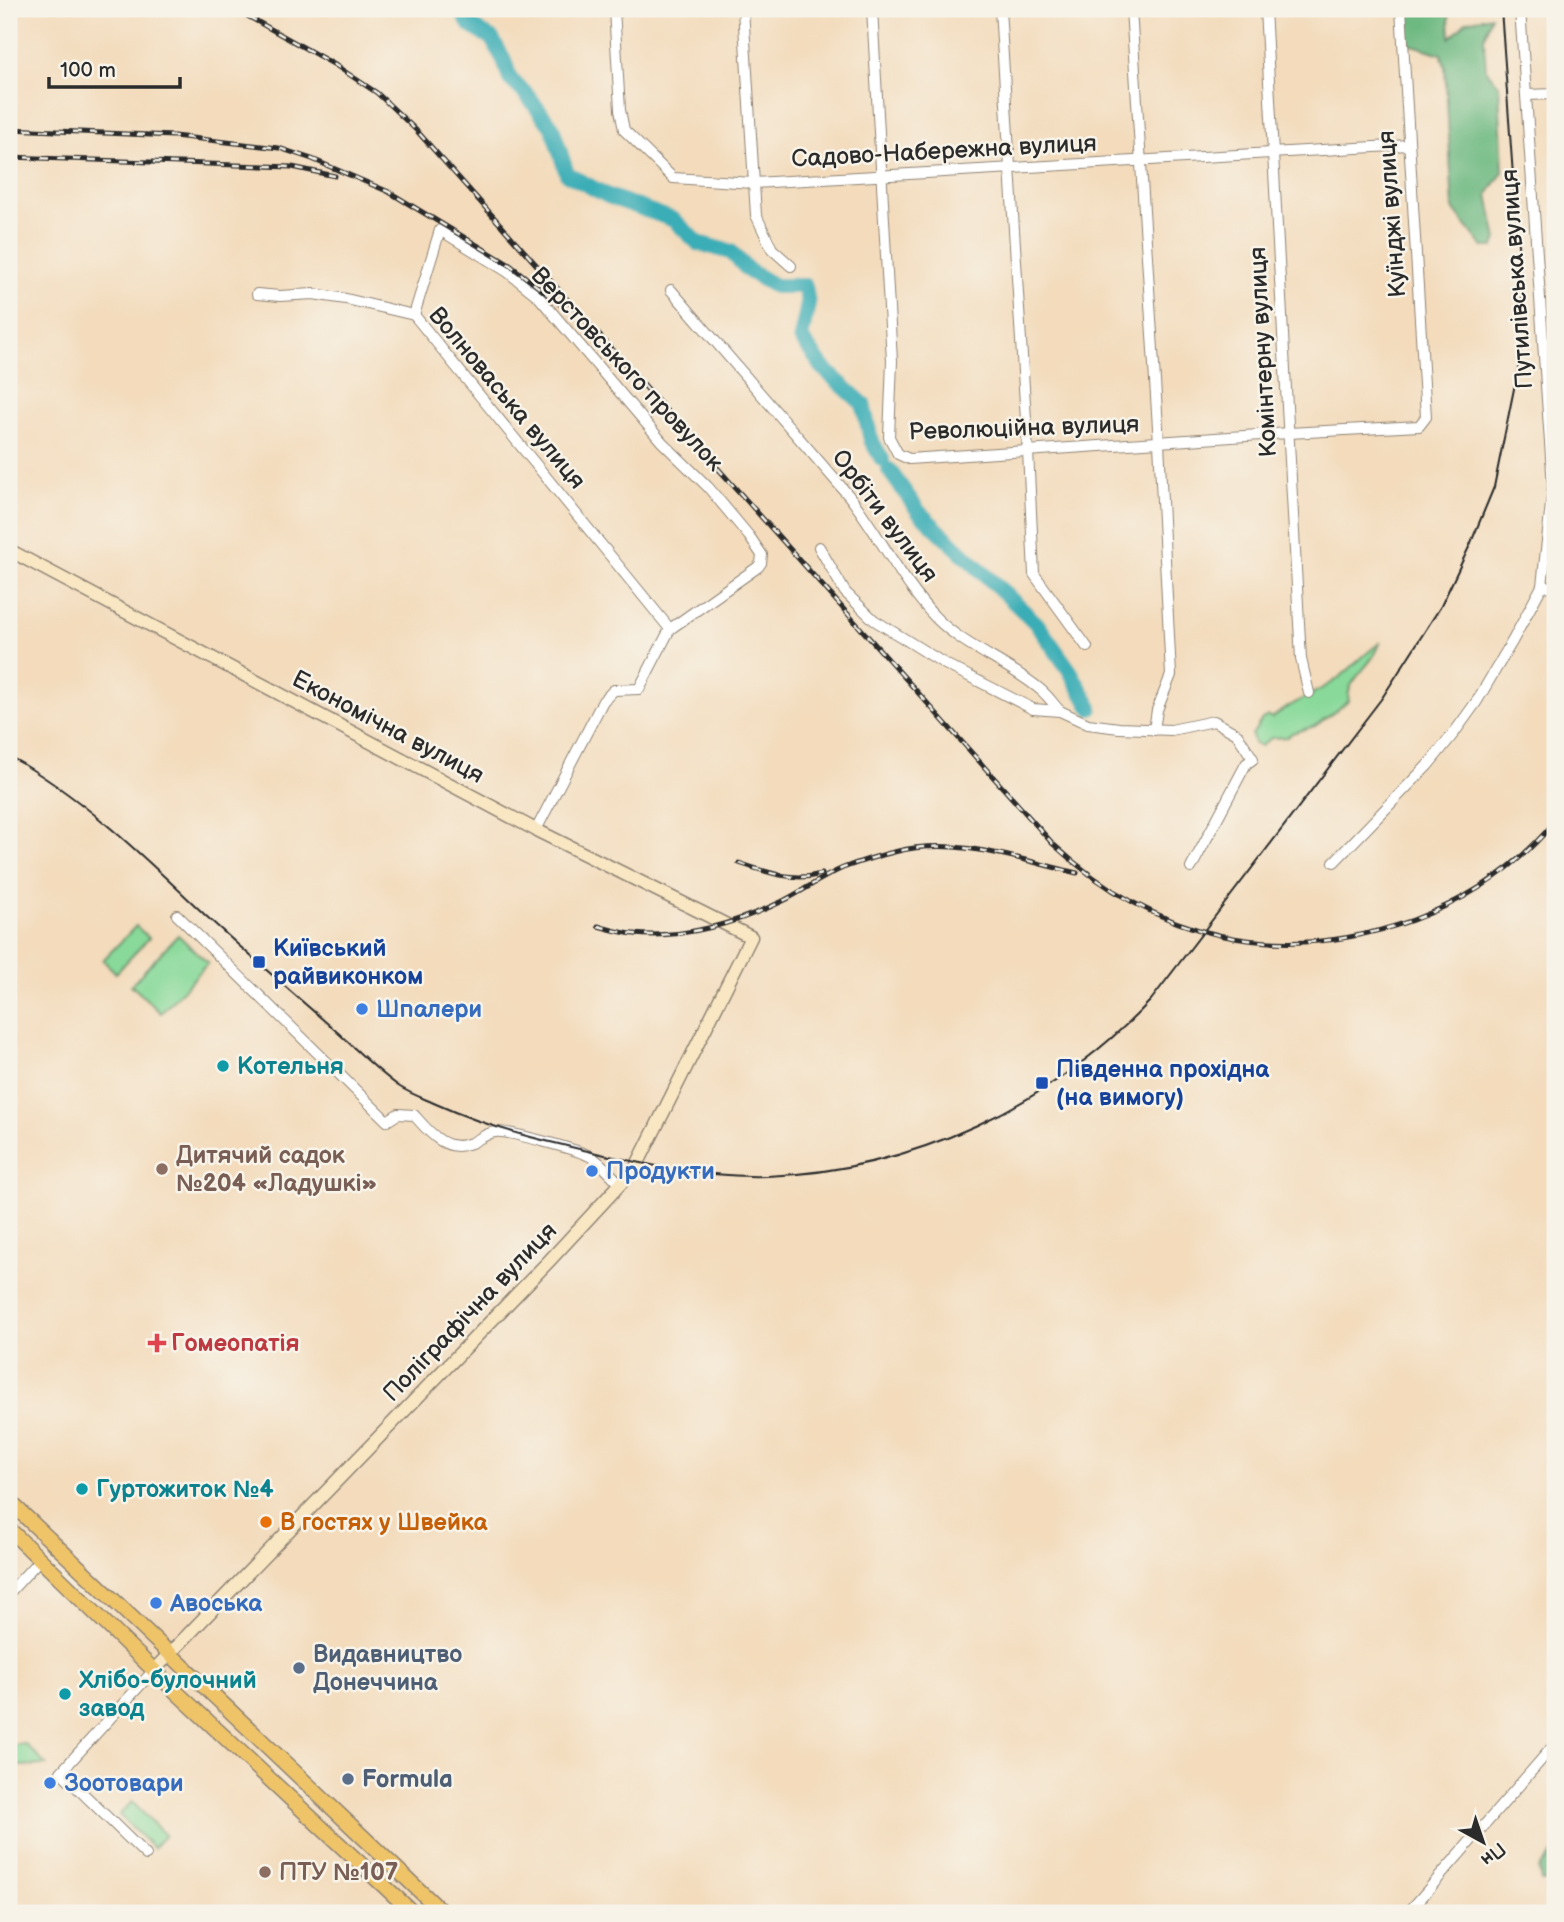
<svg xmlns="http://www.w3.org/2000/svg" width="1564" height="1922" viewBox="0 0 1564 1922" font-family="'Balsamiq Sans',sans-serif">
<rect width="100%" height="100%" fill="#f7f3e8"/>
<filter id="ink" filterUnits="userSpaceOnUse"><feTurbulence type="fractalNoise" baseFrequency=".0143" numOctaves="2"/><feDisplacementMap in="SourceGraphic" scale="14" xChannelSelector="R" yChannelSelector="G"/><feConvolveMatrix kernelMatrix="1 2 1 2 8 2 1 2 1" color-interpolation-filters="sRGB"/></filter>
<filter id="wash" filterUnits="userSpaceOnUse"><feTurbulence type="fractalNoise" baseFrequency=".00686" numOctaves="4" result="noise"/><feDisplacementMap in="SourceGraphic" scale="28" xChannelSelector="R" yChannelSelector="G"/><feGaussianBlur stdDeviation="1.57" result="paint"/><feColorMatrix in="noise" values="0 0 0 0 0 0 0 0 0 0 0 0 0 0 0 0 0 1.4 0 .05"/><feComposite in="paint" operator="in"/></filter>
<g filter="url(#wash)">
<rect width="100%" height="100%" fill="#f3dbbc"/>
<g fill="#88d99a" stroke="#5a8262" stroke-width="2">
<path d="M1380,643C1374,665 1343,682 1349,701L1315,726L1292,733L1287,737L1271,738L1261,746L1254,743L1252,735L1262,719L1268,716L1272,718C1290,703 1313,695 1333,682C1350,671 1363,654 1380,643Z"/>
<polygon points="136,926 149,938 116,973 103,960"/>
<polygon points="178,935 208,963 161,1013 131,985"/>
<polygon points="25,1744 46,1765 14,1766 9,1761 12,1745"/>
<polygon points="132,1802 165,1835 153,1848 119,1815"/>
</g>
<g fill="#6eb982" stroke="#4c7256" stroke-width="2">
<polygon points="1407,9 1451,9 1449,14 1450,38 1467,21 1491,16 1484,38 1486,70 1499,85 1503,172 1488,194 1497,240 1494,247 1483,247 1453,209 1445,66 1441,54 1406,43"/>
<polygon points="1555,1852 1555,1881 1541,1882 1539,1869"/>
</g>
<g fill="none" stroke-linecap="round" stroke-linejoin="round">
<g stroke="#3badb6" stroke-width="16">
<polyline points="460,9 470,25 492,39 504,60 510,79 526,94 552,127 567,174 608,196 674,220 698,243 731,252 749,271 775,286 805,286 808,304 801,338 824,369 863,404 871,440 882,459"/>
<polyline points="889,470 919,512 1037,624 1070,671 1091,708"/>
</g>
</g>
</g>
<g filter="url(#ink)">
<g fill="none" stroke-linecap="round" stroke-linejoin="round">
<g stroke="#8f8374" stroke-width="12">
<g id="street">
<polyline points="614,9 620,110 624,130 673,178 753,183 1409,145"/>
<polyline points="743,9 756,215 772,249 791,266"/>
<polyline points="872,9 892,361 889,437 898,454 909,459 1289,433 1419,426 1426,417 1401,9"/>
<polyline points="1000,9 1028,451 1034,574 1087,647"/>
<polyline points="1131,9 1159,443 1171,675 1157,710 1154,730"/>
<polyline points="1265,9 1301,659 1309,693"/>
<polyline points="1527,95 1555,94"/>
<path d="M671,290L849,496C879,534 903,584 936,618C967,649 1010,663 1042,691C1049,697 1054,705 1060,711"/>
<polyline points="257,294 280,296 313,294 346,299 414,315 670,629"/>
<polyline points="414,315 440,230 508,272 538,296 662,442 708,487 749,536 762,555 761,563 758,567 670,629 639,689 614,690 603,701 536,830"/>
<polyline points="819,547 845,592 874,620 945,664 1033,709 1060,711 1088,724 1119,728 1171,730 1214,721 1237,734 1253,759 1246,764 1191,868"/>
<polyline points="1542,586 1555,587"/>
<polyline points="1334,862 1428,765 1454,733 1477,701 1513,640 1542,586 1553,486 1520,9"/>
<path d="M177,915L387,1121L398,1114L414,1115C429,1132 446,1154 471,1143C478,1140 487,1133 495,1132C505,1130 584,1151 593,1158C603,1165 612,1175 620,1184"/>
<polyline points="9,1593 40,1559"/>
<polyline points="146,1855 61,1772 154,1670"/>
<polyline points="1408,1913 1555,1744"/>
</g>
</g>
<g stroke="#8f8374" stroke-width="15">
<polyline id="secondary" points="9,550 536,830 751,937 636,1167 549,1261 154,1670"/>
</g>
<g stroke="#8f8374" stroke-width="17">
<g id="primary">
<polyline points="9,1501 443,1913"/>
<polyline points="9,1529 172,1688 413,1913"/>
</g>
</g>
<use href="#street" stroke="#fff" stroke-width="10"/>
<use href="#secondary" stroke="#f9e7c3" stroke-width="12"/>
<use href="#primary" stroke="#efc469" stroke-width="14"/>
<path stroke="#2b2b2b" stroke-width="2" d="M9,756C83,797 144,857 205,915C248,954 291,992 335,1030C356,1049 377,1071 400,1087C411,1094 425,1099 436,1104C478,1123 519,1135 563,1145C629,1161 698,1178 767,1176C912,1171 1052,1105 1151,1000L1382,698L1441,606L1470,545L1494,487L1518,369L1524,328L1501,9"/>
<g stroke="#2b2b2b" stroke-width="5">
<g id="rail">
<path d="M235,9L335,65L377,93L417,131L1053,844C1157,940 1279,967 1413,920C1469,899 1517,868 1555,821"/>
<polyline points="9,129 174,136 279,148 312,159 389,192 510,265 561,305"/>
<polyline points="9,157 292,167 335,176"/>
<path d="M739,863C766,872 792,882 822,874"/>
<path d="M598,926C609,929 622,933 634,934C685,939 737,923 783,901C803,891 822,877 843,868C859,862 877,856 894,852C957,836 1016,859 1077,873"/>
</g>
</g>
<use href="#rail" stroke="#f7f3e8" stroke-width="2.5" stroke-dasharray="8" stroke-linecap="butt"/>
</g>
</g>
<g fill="#1a4fb4" stroke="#f7f3e8" stroke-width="2.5">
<rect x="252" y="955" width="14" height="14" rx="3.5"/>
<rect x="1035" y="1076" width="14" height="14" rx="3.5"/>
</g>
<g fill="#3f7fe0" stroke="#f7f3e8" stroke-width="2.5">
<circle cx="362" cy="1009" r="7"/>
<circle cx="592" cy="1171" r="7"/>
<circle cx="156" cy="1603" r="7"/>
<circle cx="50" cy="1783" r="7"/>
</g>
<g fill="#0f9aa8" stroke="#f7f3e8" stroke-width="2.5">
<circle cx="223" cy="1066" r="7"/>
<circle cx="82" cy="1489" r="7"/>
<circle cx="65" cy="1694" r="7"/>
</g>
<g fill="#8d6e63" stroke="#f7f3e8" stroke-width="2.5">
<circle cx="162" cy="1169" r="7"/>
<circle cx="265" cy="1872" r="7"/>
</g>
<path fill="#e0444e" stroke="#f7f3e8" stroke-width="2.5" d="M153.5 1332.5h7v7h7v7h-7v7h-7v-7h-7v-7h7z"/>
<circle fill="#e8710a" stroke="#f7f3e8" stroke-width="2.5" cx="266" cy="1522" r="7"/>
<g fill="#5c6f8a" stroke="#f7f3e8" stroke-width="2.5">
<circle cx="299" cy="1668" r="7"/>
<circle cx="348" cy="1779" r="7"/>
</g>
<g text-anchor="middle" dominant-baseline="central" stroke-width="5" stroke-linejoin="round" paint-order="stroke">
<g font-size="24" fill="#2b2b2b" stroke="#f7f3e8">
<text transform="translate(944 151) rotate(-3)">Садово-Набережна вулиця</text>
<text transform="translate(1392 214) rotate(-94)">Куїнджі вулиця</text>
<text transform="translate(1517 279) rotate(-94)">Путилівська вулиця</text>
<text transform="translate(1263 352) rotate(-93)">Комінтерну вулиця</text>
<text transform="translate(627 369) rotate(47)">Верстовського провулок</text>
<text transform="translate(507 398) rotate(50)">Волноваська вулиця</text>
<text transform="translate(1024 428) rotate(-2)">Революційна вулиця</text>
<text transform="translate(885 516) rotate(53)">Орбіти вулиця</text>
<text transform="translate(388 727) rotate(28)">Економічна вулиця</text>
<text transform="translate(470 1312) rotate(-46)">Поліграфічна вулиця</text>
</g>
<g font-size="24" font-weight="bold" fill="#164399" stroke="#f7f3e8" text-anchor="start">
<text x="273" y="948">Київський<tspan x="273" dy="28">райвиконком</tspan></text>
<text x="1056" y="1069">Південна прохідна<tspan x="1056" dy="28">(на вимогу)</tspan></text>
</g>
<g font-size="24" font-weight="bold" fill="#366cbe" stroke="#f7f3e8" text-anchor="start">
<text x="376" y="1009">Шпалери</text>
<text x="606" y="1171">Продукти</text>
<text x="170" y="1603">Авоська</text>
<text x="64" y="1783">Зоотовари</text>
</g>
<g font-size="24" font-weight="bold" fill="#0d838f" stroke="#f7f3e8" text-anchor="start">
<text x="237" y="1066">Котельня</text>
<text x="96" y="1489">Гуртожиток №4</text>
<text x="79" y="1680">Хлібо-булочний<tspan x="79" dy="28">завод</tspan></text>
</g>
<g font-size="24" font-weight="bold" fill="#785e54" stroke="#f7f3e8" text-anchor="start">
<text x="176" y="1155">Дитячий садок<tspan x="176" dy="28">№204 «Ладушкі»</tspan></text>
<text x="279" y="1872">ПТУ №107</text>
</g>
<g font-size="24" font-weight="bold" fill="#be3a42" stroke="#f7f3e8" text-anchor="start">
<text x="171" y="1343">Гомеопатія</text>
</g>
<g font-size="24" font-weight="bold" fill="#c56008" stroke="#f7f3e8" text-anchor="start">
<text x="280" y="1522">В гостях у Швейка</text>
</g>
<g font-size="24" font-weight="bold" fill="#4e5e75" stroke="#f7f3e8" text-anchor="start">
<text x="313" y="1654">Видавництво<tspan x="313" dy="28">Донеччина</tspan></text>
<text x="362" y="1779">Formula</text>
</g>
</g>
<rect width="1564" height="1922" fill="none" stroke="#f7f3e8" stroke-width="35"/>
<g transform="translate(1483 1842) rotate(140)" stroke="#f7f3e8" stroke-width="5" paint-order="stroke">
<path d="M0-5L12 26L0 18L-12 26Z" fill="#2b2b2b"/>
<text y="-10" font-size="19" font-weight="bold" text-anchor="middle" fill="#2b2b2b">Пн</text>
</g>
<path d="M49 77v10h131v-10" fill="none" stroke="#2b2b2b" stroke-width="3.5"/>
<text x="60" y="77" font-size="21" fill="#2b2b2b" stroke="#f7f3e8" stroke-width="5" paint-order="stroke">100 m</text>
</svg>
